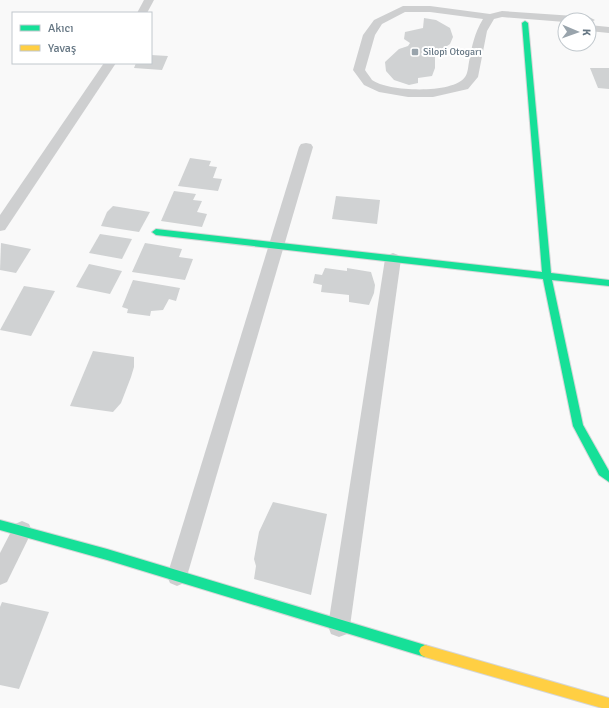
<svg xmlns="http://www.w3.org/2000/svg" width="609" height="708" viewBox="0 0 609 708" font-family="Signika,sans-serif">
<rect width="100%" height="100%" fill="#f9f9f9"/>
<g fill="#d0d2d3">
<polygon points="424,18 436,20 450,28 453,37 450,44 435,54 435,68 432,76 418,78 418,83 409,85 394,80 386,71 385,62 399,49 408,46 410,43 404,39 405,32 423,28"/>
<polygon points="151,55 168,56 162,70 134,68 136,63 151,63"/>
<polygon points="590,68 609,68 609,89 598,88"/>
<polygon points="190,158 211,161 209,166 217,167 213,178 222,179 218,191 178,186"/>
<polygon points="174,191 196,194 193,200 202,201 197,212 207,214 202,227 161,221"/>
<polygon points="336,196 380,200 377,224 332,219"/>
<polygon points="113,206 150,212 139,232 101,226 107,212"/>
<polygon points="100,234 132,239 122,259 89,253"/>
<polygon points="1,243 31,249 16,273 0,270"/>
<polygon points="145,243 182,249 179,257 193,259 185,280 132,272"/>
<polygon points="89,264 122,271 110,294 76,287"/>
<polygon points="325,268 347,271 347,268 371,272 375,285 374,293 369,305 349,302 349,295 321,292 322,285 313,283 315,274 322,275"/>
<polygon points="133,280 180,288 176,301 169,299 163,310 151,311 150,316 127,313 128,309 122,307"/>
<polygon points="24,286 55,291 31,336 0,330"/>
<polygon points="93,351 134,357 134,367 131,377 121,403 113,412 70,406"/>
<polygon points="273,502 327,514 311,595 254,579 256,566 254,559 259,532"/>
<polygon points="2,602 49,612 19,689 0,685 0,607"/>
</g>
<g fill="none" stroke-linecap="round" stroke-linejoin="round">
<g stroke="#d5d6d7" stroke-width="2">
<g id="fast">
<polygon points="525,21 528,23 551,273 609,280 609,286 552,280 583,425 609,471 609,482 599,475 573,426 543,279 156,235 152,232 156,229 542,272 522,23"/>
<polygon points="0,520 107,549 425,645 429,647 431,651 429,655 425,657 107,560 0,530"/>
</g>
</g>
<g stroke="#d5d6d7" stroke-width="2">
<polygon id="slow" points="425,645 609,698 609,708 602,708 425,657 421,655 419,651 421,647"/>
</g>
<g fill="#cecfd0" fill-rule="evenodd">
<polygon points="144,0 154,0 147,13 137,13"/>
<path d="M403,6H430L490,14L502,11L589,17L595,20L589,23V20H565V22L502,17L494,19L487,31L478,77L468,89L433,97H408L379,92L364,85L353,70L363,35L374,20ZM405,12H430L483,19C474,34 472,46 469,62C468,67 468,73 465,77C454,94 388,92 372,80C370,77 367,73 365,70L375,35L382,24Z"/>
<polygon points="589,25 609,27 609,33 589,31"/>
<polygon points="104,63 116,63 5,230 0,231 0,215"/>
<polygon points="306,143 311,144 313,147 187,576 184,583 177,586 170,583 167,576 299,147 301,144"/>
<polygon points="393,253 398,255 401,259 350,626 347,634 339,637 331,634 328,626 385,259 388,255"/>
<polygon points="22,521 29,524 32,531 7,582 0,585 0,553 15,524"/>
</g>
<use href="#fast" fill="#16e098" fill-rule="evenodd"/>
<use href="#slow" fill="#ffcf43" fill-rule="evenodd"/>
</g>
<rect fill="#99a4ac" stroke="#fff" stroke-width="1.5" x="411" y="48" width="8" height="8" rx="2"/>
<g text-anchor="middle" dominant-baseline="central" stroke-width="4" stroke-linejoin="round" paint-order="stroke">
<g font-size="10" fill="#657683" stroke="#fff" text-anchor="start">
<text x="423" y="52">Silopi Otogarı</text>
</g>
</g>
<rect x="12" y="12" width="140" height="52" fill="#ffffff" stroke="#c1c8cd"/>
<rect x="20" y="25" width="20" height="6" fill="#16e098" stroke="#c1c8cd"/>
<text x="48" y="32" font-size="12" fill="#657683">Akıcı</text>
<rect x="20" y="45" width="20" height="6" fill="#ffcf43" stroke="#c1c8cd"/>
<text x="48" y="52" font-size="12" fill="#657683">Yavaş</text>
<g transform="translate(577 32) rotate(92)"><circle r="19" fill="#ffffff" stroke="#c1c8cd"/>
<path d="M0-3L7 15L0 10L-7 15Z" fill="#99a4ac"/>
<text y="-6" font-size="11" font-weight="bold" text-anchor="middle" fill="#657683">K</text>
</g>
</svg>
